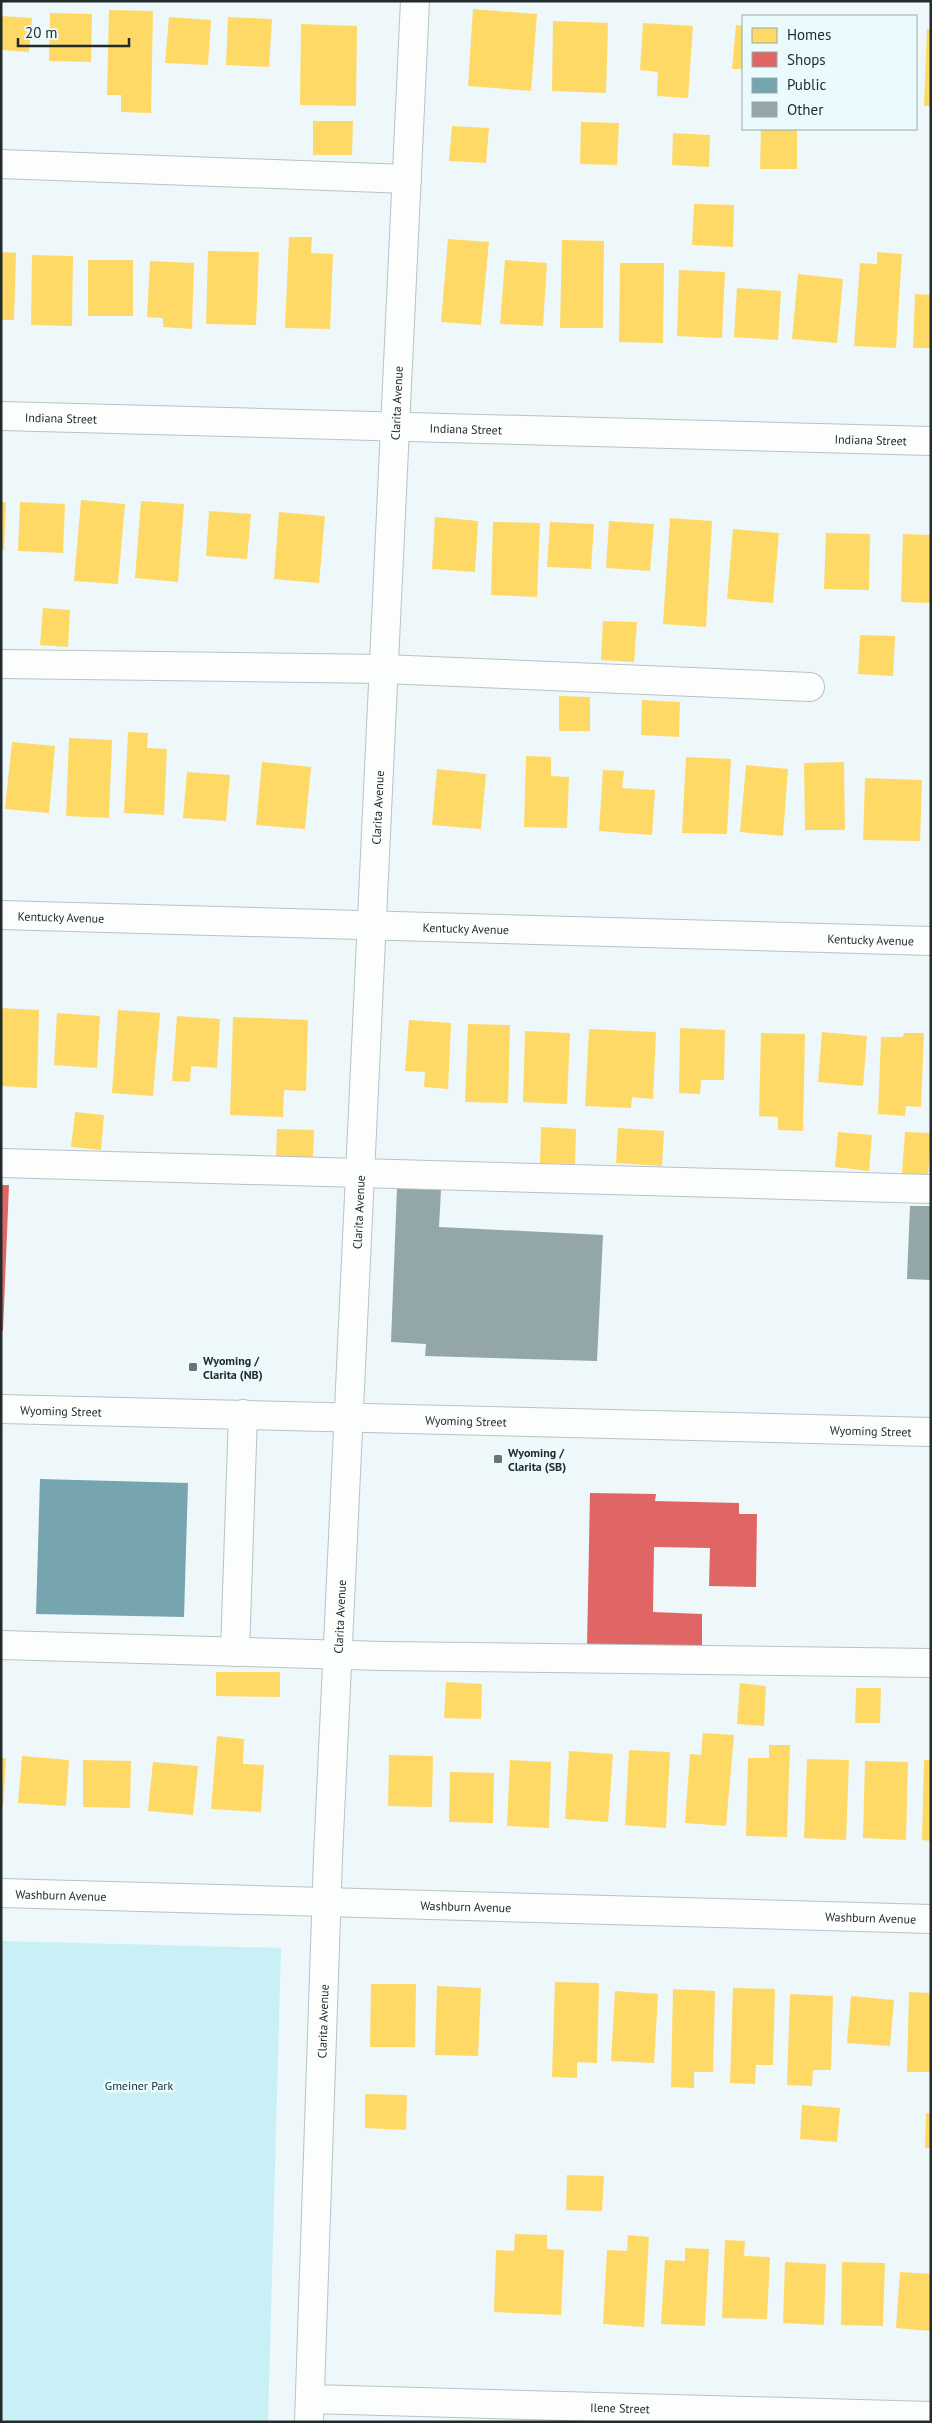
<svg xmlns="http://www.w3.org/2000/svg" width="932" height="2423" viewBox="0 0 932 2423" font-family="'PT Sans',sans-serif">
<rect width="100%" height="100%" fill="#eef8fa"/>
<polygon fill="#c8f0f6" points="1,1941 281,1948 268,2422 1,2422"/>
<g fill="#ffd966">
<polygon points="473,9 537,14 531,91 468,86"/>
<polygon points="109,10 153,11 151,113 121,112 121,95 107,95"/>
<polygon points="50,13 92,14 91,62 49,61"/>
<polygon points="1,16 32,18 29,52 1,50"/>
<polygon points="169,17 211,20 208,65 165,63"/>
<polygon points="228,17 272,19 269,67 226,65"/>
<polygon points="553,21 608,23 606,93 552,91"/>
<polygon points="643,23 693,26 688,98 657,96 658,72 640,70"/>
<polygon points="301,24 357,26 356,106 300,105"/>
<polygon points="736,25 743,26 743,69 732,69"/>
<polygon points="927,29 931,29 931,106 924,106"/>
<polygon points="313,121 353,121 352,155 313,155"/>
<polygon points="581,122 619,123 617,165 580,164"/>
<polygon points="452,126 489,128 486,163 449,161"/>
<polygon points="761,129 797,130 797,169 760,169"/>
<polygon points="673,133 710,135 709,167 672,165"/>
<polygon points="694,204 734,205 733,247 692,245"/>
<polygon points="289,237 312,237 311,253 333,254 330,329 285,328"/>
<polygon points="448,239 489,242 481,325 441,322"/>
<polygon points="562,240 604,241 603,328 560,328"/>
<polygon points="208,251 259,252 256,325 206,324"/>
<polygon points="1,252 16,253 14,320 1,320"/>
<polygon points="877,252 902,254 896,348 854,346 860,263 877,264"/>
<polygon points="32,255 73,256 72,326 31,325"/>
<rect x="88" y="260" width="45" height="56"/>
<polygon points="505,260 547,263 543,326 500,324"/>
<polygon points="150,261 194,263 192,329 163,327 163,318 147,317"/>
<polygon points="620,263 664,263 663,343 619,342"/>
<polygon points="679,270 725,272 722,338 677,336"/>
<polygon points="798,274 843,279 837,343 792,339"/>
<polygon points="737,288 781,291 778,340 734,337"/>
<polygon points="915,294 931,295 931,348 913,348"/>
<polygon points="81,500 125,504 118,584 74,581"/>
<polygon points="141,501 184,504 178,582 135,578"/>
<polygon points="1,502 6,502 4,550 1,550"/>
<polygon points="20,502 65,504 63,553 18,551"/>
<polygon points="209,511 251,514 247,559 206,556"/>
<polygon points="279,512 325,516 319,583 274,579"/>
<polygon points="435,517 478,521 475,572 432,569"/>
<polygon points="670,518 712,521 706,627 663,624"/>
<polygon points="609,521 654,524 650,571 606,568"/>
<polygon points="493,522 540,523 537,597 491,595"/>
<polygon points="550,522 594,524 591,569 547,567"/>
<polygon points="733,529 779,533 773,603 727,599"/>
<polygon points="826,533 870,534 869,590 824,589"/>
<polygon points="903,534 931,535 931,603 901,602"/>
<polygon points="43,608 70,610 68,647 40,645"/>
<polygon points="603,621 637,622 634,662 601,660"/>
<polygon points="860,635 895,636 893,676 858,674"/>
<polygon points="559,696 590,697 590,731 559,731"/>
<polygon points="642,700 680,702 679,737 641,735"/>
<polygon points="128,732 148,733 147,748 167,749 164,815 124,813"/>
<polygon points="69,738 112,740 109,818 66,816"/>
<polygon points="12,742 55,746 49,813 5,809"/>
<polygon points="526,756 551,757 551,776 569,777 567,828 524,827"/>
<polygon points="686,757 731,759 727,834 682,833"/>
<polygon points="262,762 311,767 305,829 256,825"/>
<polygon points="844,762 845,830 805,830 804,763"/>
<polygon points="746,765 788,769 783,836 740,832"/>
<polygon points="437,769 486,774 481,829 432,825"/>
<polygon points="603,770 624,771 622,788 655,790 652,835 599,831"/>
<polygon points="187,772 230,775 226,821 183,818"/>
<polygon points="865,778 922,780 920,841 863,840"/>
<polygon points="1,1008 39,1010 37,1088 1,1086"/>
<polygon points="118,1010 160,1013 153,1096 112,1093"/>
<polygon points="57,1013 100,1016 97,1068 54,1065"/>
<polygon points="177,1016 220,1019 217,1068 191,1066 190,1082 172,1081"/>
<polygon points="233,1017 308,1020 306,1091 284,1090 283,1117 230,1115"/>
<polygon points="409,1020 451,1023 448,1089 424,1087 425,1072 405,1071"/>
<polygon points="468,1024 510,1025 508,1103 465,1102"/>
<polygon points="680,1028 725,1030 724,1080 701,1080 700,1094 679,1093"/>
<polygon points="589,1029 656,1032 653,1099 632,1097 631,1108 585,1106"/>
<polygon points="525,1031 570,1033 567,1104 523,1102"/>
<polygon points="822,1032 867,1036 863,1086 818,1082"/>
<polygon points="761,1033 805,1034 803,1131 778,1130 778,1117 759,1116"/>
<polygon points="904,1033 924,1033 921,1107 906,1106 905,1116 878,1114 881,1037 903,1037"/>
<polygon points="75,1112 104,1115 101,1150 71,1147"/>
<polygon points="541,1127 576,1129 575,1164 540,1163"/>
<polygon points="618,1128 664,1131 662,1166 616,1163"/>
<polygon points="277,1129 314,1130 313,1158 276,1157"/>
<polygon points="838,1132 872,1135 869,1171 835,1167"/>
<polygon points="905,1132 931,1133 928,1175 902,1173"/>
<polygon points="216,1672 280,1672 280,1697 216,1696"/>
<polygon points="446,1682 482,1684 481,1719 444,1718"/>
<polygon points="740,1683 766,1686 764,1726 737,1724"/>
<polygon points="856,1688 881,1688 880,1723 855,1723"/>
<polygon points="703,1733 734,1735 726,1826 685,1823 690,1754 701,1755"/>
<polygon points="217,1736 244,1739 243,1764 264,1765 261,1812 211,1809"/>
<polygon points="769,1745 790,1745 787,1837 746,1836 748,1758 769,1758"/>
<polygon points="629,1750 670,1752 666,1828 625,1825"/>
<polygon points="569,1751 613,1754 608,1822 565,1819"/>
<polygon points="389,1755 433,1756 432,1807 388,1806"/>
<polygon points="22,1756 69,1760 66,1806 18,1803"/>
<polygon points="1,1758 6,1758 3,1806 1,1806"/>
<polygon points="807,1759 849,1760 846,1840 804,1838"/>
<polygon points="83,1760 131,1761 130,1808 83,1807"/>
<polygon points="510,1760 551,1762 549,1828 507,1826"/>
<polygon points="924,1760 931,1760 931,1841 922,1840"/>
<polygon points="865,1761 908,1762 906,1840 863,1838"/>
<polygon points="153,1762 198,1766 193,1815 148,1811"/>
<polygon points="450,1772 494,1773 493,1823 449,1822"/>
<polygon points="555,1982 599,1983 597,2063 577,2062 577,2078 552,2077"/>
<polygon points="371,1984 416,1984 415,2047 370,2047"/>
<polygon points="437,1986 481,1988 478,2056 435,2055"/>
<polygon points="733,1988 775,1989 773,2065 756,2065 755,2084 730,2083"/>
<polygon points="673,1989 715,1991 713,2072 694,2072 694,2088 671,2087"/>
<polygon points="615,1991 658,1994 654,2063 611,2061"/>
<polygon points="909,1992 931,1993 931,2072 907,2072"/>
<polygon points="790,1994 833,1996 831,2070 813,2070 812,2086 787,2085"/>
<polygon points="851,1996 894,2000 890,2046 847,2043"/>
<polygon points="365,2094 407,2095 406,2130 365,2128"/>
<polygon points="802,2105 840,2108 837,2142 800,2139"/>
<polygon points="926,2113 931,2113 931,2148 925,2148"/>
<polygon points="567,2175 604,2176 602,2211 566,2210"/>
<polygon points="515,2234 547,2235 547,2249 564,2250 561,2315 494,2312 496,2250 514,2251"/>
<polygon points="628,2235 649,2237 644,2327 603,2324 607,2250 627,2251"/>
<polygon points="725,2240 745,2241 744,2256 770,2257 767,2319 722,2318"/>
<polygon points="685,2248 709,2249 705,2326 661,2324 665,2260 685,2261"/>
<polygon points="785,2262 826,2264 824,2325 783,2323"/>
<polygon points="842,2262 885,2263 883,2326 841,2325"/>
<polygon points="900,2272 931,2274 931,2331 896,2328"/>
</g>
<g fill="#e06666">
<polygon points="1,1185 9,1185 3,1331 1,1331"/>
<polygon points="590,1493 656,1494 655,1501 739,1503 739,1514 757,1514 756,1587 709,1586 710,1548 654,1547 653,1612 702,1614 702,1650 587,1648"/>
</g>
<polygon fill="#76a5af" points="40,1479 188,1483 184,1617 36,1614"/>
<g fill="#93a6a8">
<polygon points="397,1188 441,1190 439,1227 603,1235 597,1361 425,1356 426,1344 391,1342"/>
<polygon points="910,1206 931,1206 931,1280 907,1279"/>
</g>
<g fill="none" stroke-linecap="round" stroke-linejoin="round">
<g stroke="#b9c2c4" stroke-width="30">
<g id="minor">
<polyline points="1,164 407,179"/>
<path id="s1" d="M1,416L931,441"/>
<polyline points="1,664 384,669 810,687"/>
<path id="s2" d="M1,915L931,941"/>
<polyline points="1,1163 931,1189"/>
<path id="s3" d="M1,1409L931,1432"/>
<polyline points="1,1645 383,1656 931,1663"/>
<polyline points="235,1652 243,1414"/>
<path id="s4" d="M1,1893L931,1919"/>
<path id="s5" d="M310,2399L931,2416"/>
<path id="s6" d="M309,2422L328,1857L415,1"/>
</g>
</g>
<use href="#minor" stroke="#fcfefe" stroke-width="28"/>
</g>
<g fill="#697374" stroke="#eafbfe" stroke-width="2">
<rect x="188" y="1362" width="10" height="10" rx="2.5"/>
<rect x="493" y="1454" width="10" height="10" rx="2.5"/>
</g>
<g text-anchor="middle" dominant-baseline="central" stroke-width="5" stroke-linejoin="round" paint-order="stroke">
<g font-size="12" fill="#222b2c" stroke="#eafbfe">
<text stroke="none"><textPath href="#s6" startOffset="2021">Clarita Avenue</textPath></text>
<text stroke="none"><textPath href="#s1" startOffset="60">Indiana Street</textPath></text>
<text stroke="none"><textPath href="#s1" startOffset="465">Indiana Street</textPath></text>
<text stroke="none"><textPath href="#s1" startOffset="870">Indiana Street</textPath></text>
<text stroke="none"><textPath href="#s6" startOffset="1616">Clarita Avenue</textPath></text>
<text stroke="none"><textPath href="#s2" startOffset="60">Kentucky Avenue</textPath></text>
<text stroke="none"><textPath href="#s2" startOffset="465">Kentucky Avenue</textPath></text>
<text stroke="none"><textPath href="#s2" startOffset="870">Kentucky Avenue</textPath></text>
<text stroke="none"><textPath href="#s6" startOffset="1211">Clarita Avenue</textPath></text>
<text stroke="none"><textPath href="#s3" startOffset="60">Wyoming Street</textPath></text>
<text stroke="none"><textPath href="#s3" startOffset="465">Wyoming Street</textPath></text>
<text stroke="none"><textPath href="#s3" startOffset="870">Wyoming Street</textPath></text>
<text stroke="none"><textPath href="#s6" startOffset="806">Clarita Avenue</textPath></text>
<text stroke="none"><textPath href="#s4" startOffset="60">Washburn Avenue</textPath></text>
<text stroke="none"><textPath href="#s4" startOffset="465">Washburn Avenue</textPath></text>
<text stroke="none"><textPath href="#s4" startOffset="870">Washburn Avenue</textPath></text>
<text stroke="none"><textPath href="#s6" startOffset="401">Clarita Avenue</textPath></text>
<text stroke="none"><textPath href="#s5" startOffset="310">Ilene Street</textPath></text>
</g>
<g font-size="12" font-weight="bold" fill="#222b2c" stroke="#eafbfe" text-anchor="start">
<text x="203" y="1360">Wyoming /<tspan x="203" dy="14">Clarita (NB)</tspan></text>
<text x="508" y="1452">Wyoming /<tspan x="508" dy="14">Clarita (SB)</tspan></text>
</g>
<g font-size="12" fill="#0e3237" stroke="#eafbfe">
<text x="139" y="2085">Gmeiner Park</text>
</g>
</g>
<rect width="932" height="2423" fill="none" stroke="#222b2c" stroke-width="5"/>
<rect x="742" y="15" width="175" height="115" fill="#eafbfe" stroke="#9aa8aa"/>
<rect x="752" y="28" width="25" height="15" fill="#ffd966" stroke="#9aa8aa"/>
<text x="787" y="40" font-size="15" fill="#222b2c">Homes</text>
<rect x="752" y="52" width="25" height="15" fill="#e06666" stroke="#9aa8aa"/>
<text x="787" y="65" font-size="15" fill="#222b2c">Shops</text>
<rect x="752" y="78" width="25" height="15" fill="#76a5af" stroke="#9aa8aa"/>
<text x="787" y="90" font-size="15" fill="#222b2c">Public</text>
<rect x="752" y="102" width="25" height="15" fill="#93a6a8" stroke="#9aa8aa"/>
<text x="787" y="115" font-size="15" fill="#222b2c">Other</text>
<path d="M18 38v8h111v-8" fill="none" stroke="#222b2c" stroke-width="2.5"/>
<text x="25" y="38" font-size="15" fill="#222b2c" stroke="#eafbfe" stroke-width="4" paint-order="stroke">20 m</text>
</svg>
